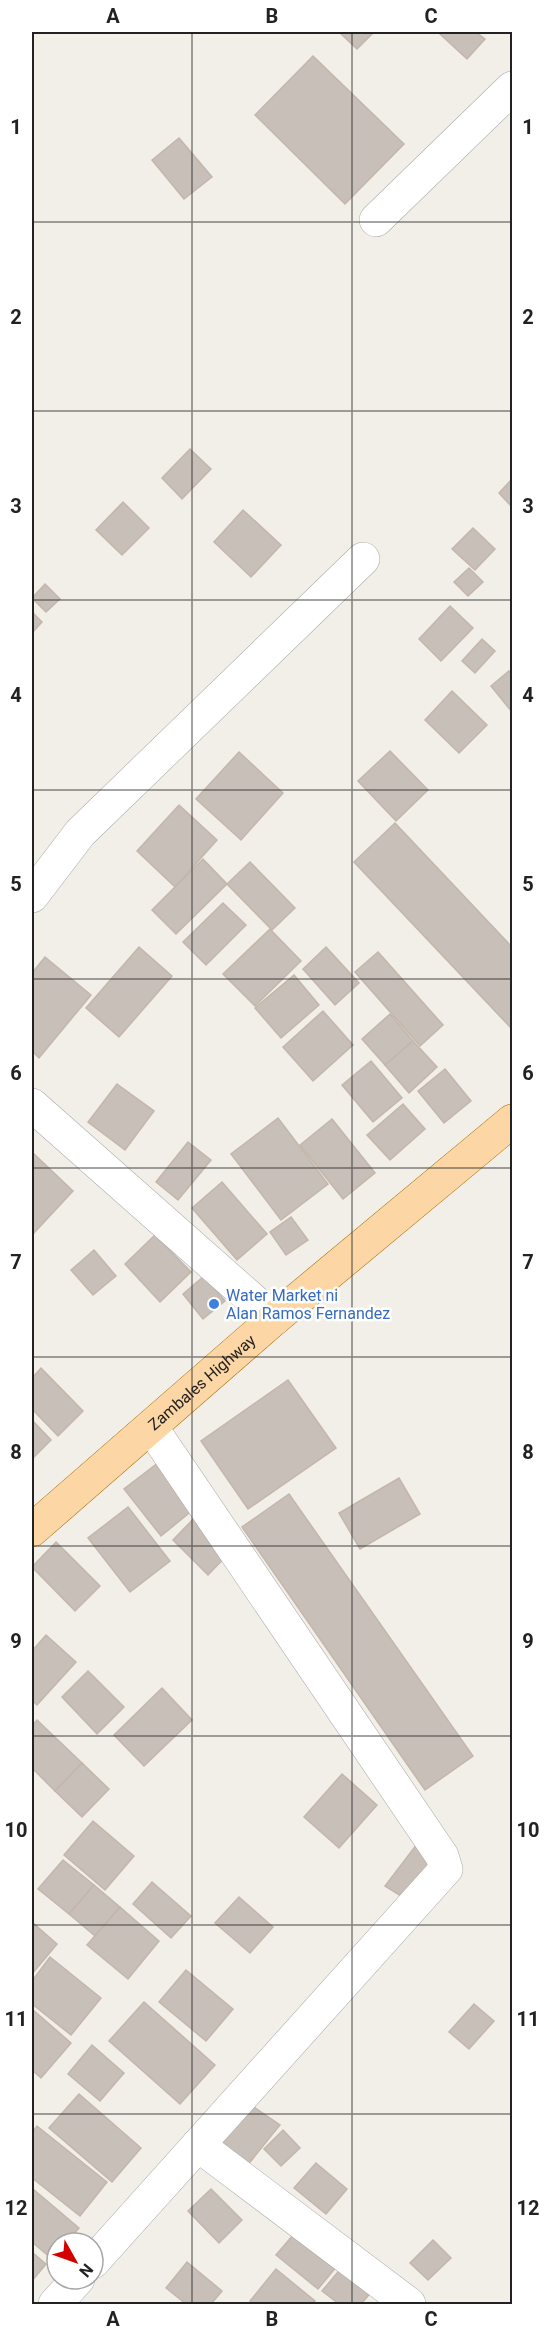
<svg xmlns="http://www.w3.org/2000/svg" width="544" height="2336" viewBox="0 0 544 2336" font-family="Roboto,sans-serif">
<rect width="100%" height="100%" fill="#f2efe9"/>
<g fill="#c7bfb8" stroke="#c4b6ab" stroke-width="1.5">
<polygon points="339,32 374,32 357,49"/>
<polygon points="442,32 476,32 485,39 467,59 440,34"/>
<polygon points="313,56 404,144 345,204 255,115"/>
<polygon points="179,138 212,177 184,199 152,160"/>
<polygon points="190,449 211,469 182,499 162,478"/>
<polygon points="512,479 512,507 499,493"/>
<polygon points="123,502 149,528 122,555 96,530"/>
<polygon points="243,510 281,545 251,577 214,542"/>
<polygon points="473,528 495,549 475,570 452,549"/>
<polygon points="469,568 483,582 468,596 454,582"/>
<polygon points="45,584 60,599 46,612 32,598"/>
<polygon points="450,606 473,628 441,661 419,639"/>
<polygon points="32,612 42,622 32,633"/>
<polygon points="482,639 495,651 475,673 462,661"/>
<polygon points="509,671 512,676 512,712 491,686"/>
<polygon points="452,691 487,725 459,753 425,720"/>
<polygon points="390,751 428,790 396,821 358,781"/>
<polygon points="239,752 283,793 241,840 196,799"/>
<polygon points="179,805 217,840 175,887 137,851"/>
<polygon points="395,823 512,947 512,1029 354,862"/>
<polygon points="203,859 227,884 176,934 152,910"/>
<polygon points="250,862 295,908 272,930 227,884"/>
<polygon points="223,903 246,925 206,965 183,942"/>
<polygon points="270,929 301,961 255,1006 223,974"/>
<polygon points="139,947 172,976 119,1037 86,1008"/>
<polygon points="326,947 359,983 335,1005 303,969"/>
<polygon points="378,952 443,1025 420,1046 355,972"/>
<polygon points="45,957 91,995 39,1058 32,1051 32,973"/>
<polygon points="294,975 319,1005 281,1038 255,1008"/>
<polygon points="323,1011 353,1045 313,1081 283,1047"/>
<polygon points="390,1014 413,1041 385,1065 362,1039"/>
<polygon points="413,1041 437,1067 409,1093 385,1065"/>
<polygon points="371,1061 402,1098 373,1122 342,1085"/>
<polygon points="445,1069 471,1101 444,1123 418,1091"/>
<polygon points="117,1084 154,1111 125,1150 88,1122"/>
<polygon points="403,1104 425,1129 390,1160 367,1135"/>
<polygon points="278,1118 328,1184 281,1220 231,1154"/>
<polygon points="332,1119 375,1173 343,1199 300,1145"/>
<polygon points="188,1142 211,1160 178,1200 156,1182"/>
<polygon points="32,1152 73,1191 32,1235"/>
<polygon points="222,1182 267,1234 237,1260 192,1208"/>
<polygon points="291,1217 308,1240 286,1255 270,1232"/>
<polygon points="155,1235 191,1272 160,1302 125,1264"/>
<polygon points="94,1250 116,1276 93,1295 71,1270"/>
<polygon points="204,1276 225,1301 203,1319 183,1294"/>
<polygon points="41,1368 83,1411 58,1436 32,1409 32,1378"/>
<polygon points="288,1380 336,1448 248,1509 201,1441"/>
<polygon points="32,1420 51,1440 32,1459"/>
<polygon points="163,1459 199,1505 161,1536 124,1489"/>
<polygon points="399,1478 420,1514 360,1549 339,1513"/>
<polygon points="289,1494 473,1756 425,1790 242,1527"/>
<polygon points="128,1507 170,1561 130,1592 88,1538"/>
<polygon points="198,1514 233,1549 208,1575 173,1540"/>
<polygon points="56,1542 100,1586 75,1611 32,1567"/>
<polygon points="46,1635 76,1662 37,1705 32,1700 32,1651"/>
<polygon points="88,1671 124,1707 97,1734 62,1697"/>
<polygon points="162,1688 192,1720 144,1766 114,1735"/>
<polygon points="37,1720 82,1763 55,1791 32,1768 32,1726"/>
<polygon points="82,1763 109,1789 82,1817 55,1791"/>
<polygon points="342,1774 377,1805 339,1848 304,1817"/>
<polygon points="93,1821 134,1856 105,1890 64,1855"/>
<polygon points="417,1844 442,1863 409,1901 385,1886"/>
<polygon points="63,1860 94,1885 69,1914 38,1889"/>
<polygon points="152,1882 191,1916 171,1938 133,1904"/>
<polygon points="94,1885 120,1907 95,1936 69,1914"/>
<polygon points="239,1897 273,1927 250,1953 215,1923"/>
<polygon points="120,1907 159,1941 128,1979 87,1945"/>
<polygon points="32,1922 57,1944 32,1974"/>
<polygon points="50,1957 101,1998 71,2035 32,2004 32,1981"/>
<polygon points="186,1970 233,2009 206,2041 159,2002"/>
<polygon points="144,2002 215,2065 180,2104 109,2041"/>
<polygon points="474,2004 494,2021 469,2049 449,2032"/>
<polygon points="32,2009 71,2043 41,2078 32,2070"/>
<polygon points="92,2045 124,2073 100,2101 68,2074"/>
<polygon points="79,2094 141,2148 112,2182 49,2128"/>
<polygon points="242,2099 280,2125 242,2172 204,2142"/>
<polygon points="37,2126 107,2182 80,2216 32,2178 32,2133"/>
<polygon points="283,2130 300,2148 281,2166 264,2149"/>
<polygon points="316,2163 347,2189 326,2214 294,2188"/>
<polygon points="33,2189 79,2228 66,2243 57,2243 57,2254 52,2259 32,2242"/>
<polygon points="211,2189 242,2220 219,2243 188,2211"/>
<polygon points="300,2227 341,2261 318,2289 276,2255"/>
<polygon points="433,2240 451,2258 428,2280 410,2263"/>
<polygon points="32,2252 46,2264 32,2281"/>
<polygon points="187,2262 222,2291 211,2304 186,2304 166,2288"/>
<polygon points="343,2266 373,2290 361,2304 339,2304 322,2291"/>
<polygon points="276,2269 315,2301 313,2304 255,2304 250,2301"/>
</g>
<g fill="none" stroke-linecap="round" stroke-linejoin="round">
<g stroke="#a9a9a9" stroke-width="34">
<g id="minor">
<polyline points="376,220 512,88"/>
<polyline points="32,896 80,833 363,559"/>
<polyline points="32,1105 274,1319"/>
<polyline points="198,2145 409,2304"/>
<polyline points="93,2262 446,1869 442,1856 151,1427"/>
<polyline points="55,2304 78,2279"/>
</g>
</g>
<g stroke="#a06b00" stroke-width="34">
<g id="primary">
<path id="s1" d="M32,1530L274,1319L512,1121"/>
</g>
</g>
<use href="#minor" stroke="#fff" stroke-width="33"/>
<use href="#primary" stroke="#fcd6a4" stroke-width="33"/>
</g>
<path fill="none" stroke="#222" stroke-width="1.5" stroke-opacity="0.55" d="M192,32V2304M352,32V2304M32,222H512M32,411H512M32,600H512M32,790H512M32,979H512M32,1168H512M32,1357H512M32,1546H512M32,1736H512M32,1925H512M32,2114H512"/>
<circle fill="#3f7fe0" stroke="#fff" stroke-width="2" cx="214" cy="1304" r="6"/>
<g text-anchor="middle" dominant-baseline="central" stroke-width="5" stroke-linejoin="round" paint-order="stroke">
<g font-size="16" fill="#366cbe" stroke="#fff" text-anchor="start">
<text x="226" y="1295">Water Market ni<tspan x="226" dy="18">Alan Ramos Fernandez</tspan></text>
</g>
<g font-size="16" fill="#222" stroke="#fff">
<text stroke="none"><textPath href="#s1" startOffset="225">Zambales Highway</textPath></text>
</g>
</g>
<rect width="544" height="2336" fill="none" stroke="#ffffff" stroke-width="66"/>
<g transform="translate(75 2261) rotate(130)"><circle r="28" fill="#ffffff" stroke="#a7a7a7" stroke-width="1.5"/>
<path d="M0-4.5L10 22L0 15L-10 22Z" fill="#d40000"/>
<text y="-9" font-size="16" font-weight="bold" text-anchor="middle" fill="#222222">N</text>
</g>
<rect x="33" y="33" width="478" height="2270" fill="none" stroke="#222" stroke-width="2"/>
<g font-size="20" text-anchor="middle" font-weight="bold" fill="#222">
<text x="113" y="23">A</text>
<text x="272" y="23">B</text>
<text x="431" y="23">C</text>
<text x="16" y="134">1</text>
<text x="528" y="134">1</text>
<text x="16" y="324">2</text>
<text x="528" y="324">2</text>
<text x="16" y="513">3</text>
<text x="528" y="513">3</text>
<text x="16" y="702">4</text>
<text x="528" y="702">4</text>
<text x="16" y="891">5</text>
<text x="528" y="891">5</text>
<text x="16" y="1080">6</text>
<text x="528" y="1080">6</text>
<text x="16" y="1269">7</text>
<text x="528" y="1269">7</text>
<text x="16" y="1459">8</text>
<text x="528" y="1459">8</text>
<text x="16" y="1648">9</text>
<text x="528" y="1648">9</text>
<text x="16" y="1837">10</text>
<text x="528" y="1837">10</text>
<text x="16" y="2026">11</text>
<text x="528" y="2026">11</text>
<text x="16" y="2215">12</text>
<text x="528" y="2215">12</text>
<text x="113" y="2326">A</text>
<text x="272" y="2326">B</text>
<text x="431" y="2326">C</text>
</g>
</svg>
